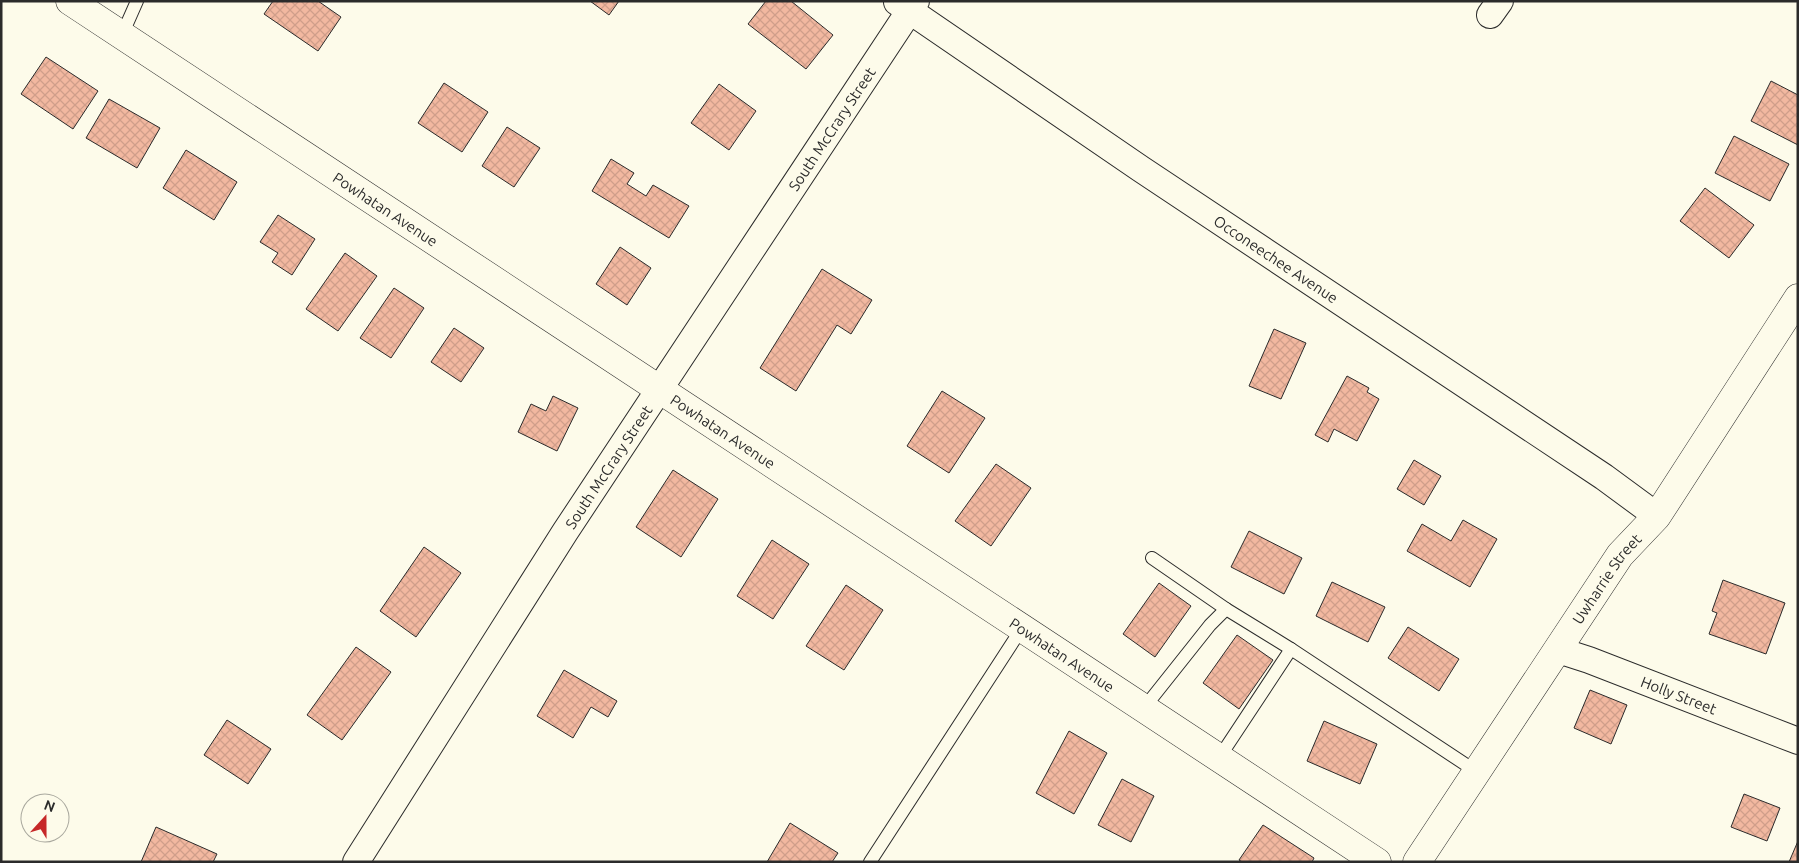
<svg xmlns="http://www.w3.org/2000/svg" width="1799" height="863" viewBox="0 0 1799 863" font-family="Ubuntu,sans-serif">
<defs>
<pattern id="building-cross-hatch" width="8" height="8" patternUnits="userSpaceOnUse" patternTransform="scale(1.25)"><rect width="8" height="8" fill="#f2b8a0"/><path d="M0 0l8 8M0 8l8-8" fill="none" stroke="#d09e8a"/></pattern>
</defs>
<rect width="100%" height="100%" fill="#fdfbea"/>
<g fill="url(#building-cross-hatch)" stroke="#2b2b2b">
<polygon points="273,1 318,1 341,17 318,51 264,14"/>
<polygon points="590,1 619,1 609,15"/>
<polygon points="766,1 791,1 833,35 806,69 748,24"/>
<polygon points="46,57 98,91 73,129 21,94"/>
<polygon points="1771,81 1798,95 1798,145 1751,121"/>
<polygon points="444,83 488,112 462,152 418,123"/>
<polygon points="719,84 756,111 729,150 691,123"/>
<polygon points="109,99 160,128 137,168 86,138"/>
<polygon points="507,127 540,148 514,187 482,166"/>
<polygon points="1734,136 1789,164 1770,201 1715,173"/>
<polygon points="186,150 237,182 214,220 163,188"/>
<polygon points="611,159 634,173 627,184 646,196 653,185 689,206 669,238 592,191"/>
<polygon points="1705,188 1754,225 1729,258 1680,221"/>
<polygon points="278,215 315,239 292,275 272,262 278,253 260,242"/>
<polygon points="620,247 651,268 627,305 596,284"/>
<polygon points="345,253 377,276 338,331 306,309"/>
<polygon points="822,269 872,300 851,334 837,325 796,391 760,368"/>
<polygon points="394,288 424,308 391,358 360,338"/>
<polygon points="454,328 484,348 461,382 431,362"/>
<polygon points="1274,329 1306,343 1281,399 1249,386"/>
<polygon points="1347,376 1369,388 1367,392 1379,399 1357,441 1334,429 1328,442 1315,435"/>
<polygon points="942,391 985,418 949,473 907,446"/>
<polygon points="553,396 578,408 557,451 518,432 531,404 546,411"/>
<polygon points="1414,460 1441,476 1424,505 1397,489"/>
<polygon points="996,464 1031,488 991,546 955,521"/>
<polygon points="673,470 718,499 681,557 636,527"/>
<polygon points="1463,520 1497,539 1470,587 1407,551 1422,524 1451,541"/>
<polygon points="1249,531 1302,558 1284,594 1231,567"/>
<polygon points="772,540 809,564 773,619 737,596"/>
<polygon points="424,547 461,573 416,637 380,611"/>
<polygon points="1723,580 1785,603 1766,654 1709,634 1717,613 1712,611"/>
<polygon points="1332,582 1385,607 1368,642 1316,616"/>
<polygon points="1159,583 1191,606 1155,657 1123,634"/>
<polygon points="846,585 883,610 844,670 806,646"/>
<polygon points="1408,627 1459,659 1439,691 1388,658"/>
<polygon points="1237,635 1273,660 1239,709 1203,683"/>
<polygon points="356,647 391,672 342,740 307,715"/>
<polygon points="564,670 617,701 608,717 591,707 573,738 537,716"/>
<polygon points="1590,690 1627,705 1611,744 1574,728"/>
<polygon points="227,720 271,749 248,784 204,755"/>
<polygon points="1324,721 1377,744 1360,784 1307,761"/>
<polygon points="1069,731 1107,753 1074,814 1036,793"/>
<polygon points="1122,779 1154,796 1131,842 1098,825"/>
<polygon points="1744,794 1780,808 1767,841 1731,827"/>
<polygon points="790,823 838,853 832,862 767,862"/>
<polygon points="1263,825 1314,858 1312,862 1242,862 1239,860"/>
<polygon points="156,827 217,854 213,862 141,862"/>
<polygon points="1798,841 1798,862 1789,862"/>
</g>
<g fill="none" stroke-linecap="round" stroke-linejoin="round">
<g stroke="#2b2b2b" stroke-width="14">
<g id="service">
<polyline points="122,35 137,1"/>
<polyline points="1152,558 1226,609 1291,649 1477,772"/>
<polyline points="1144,708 1210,625 1226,609"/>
<polyline points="1219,758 1291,649"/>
<polyline points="870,862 1022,628"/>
</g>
</g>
<g stroke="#2b2b2b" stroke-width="28">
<g id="minor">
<path id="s1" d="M897,2L1141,169L1604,477L1657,516"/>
<polyline points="1490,15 1500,1"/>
<path id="s2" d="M1558,650L1589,660L1798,741"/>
<path id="s3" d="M356,862L565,532L916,1"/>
</g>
</g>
<g stroke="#2b2b2b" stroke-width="29">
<g id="tertiary">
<path id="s4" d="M70,1L1377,862"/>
<path id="s5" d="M1417,862L1620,555L1657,516L1798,298"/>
</g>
</g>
<use href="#service" stroke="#fdfbea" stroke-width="12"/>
<use href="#minor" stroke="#fdfbea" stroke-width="26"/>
<use href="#tertiary" stroke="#fdfbea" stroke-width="28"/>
</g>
<g text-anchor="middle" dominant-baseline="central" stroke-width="4" stroke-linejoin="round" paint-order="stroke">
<g font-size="15" fill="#2b2b2b" stroke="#fdfbea">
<text stroke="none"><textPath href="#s3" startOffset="874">South McCrary Street</textPath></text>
<text stroke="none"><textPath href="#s4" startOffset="378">Powhatan Avenue</textPath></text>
<text stroke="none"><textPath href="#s1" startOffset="458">Occoneechee Avenue</textPath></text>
<text stroke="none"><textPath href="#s4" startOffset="782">Powhatan Avenue</textPath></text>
<text stroke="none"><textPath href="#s3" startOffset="469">South McCrary Street</textPath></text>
<text stroke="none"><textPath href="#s5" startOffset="341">Uwharrie Street</textPath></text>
<text stroke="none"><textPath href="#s4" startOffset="1188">Powhatan Avenue</textPath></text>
<text stroke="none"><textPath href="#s2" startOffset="129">Holly Street</textPath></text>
</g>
</g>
<rect width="1799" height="863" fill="none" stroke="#2b2b2b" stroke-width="5"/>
<g transform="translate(45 818) rotate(21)"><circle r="24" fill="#fdfbea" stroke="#a9a89e"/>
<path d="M0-4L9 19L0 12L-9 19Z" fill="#c62828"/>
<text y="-8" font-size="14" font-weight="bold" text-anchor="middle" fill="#2b2b2b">N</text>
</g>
</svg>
